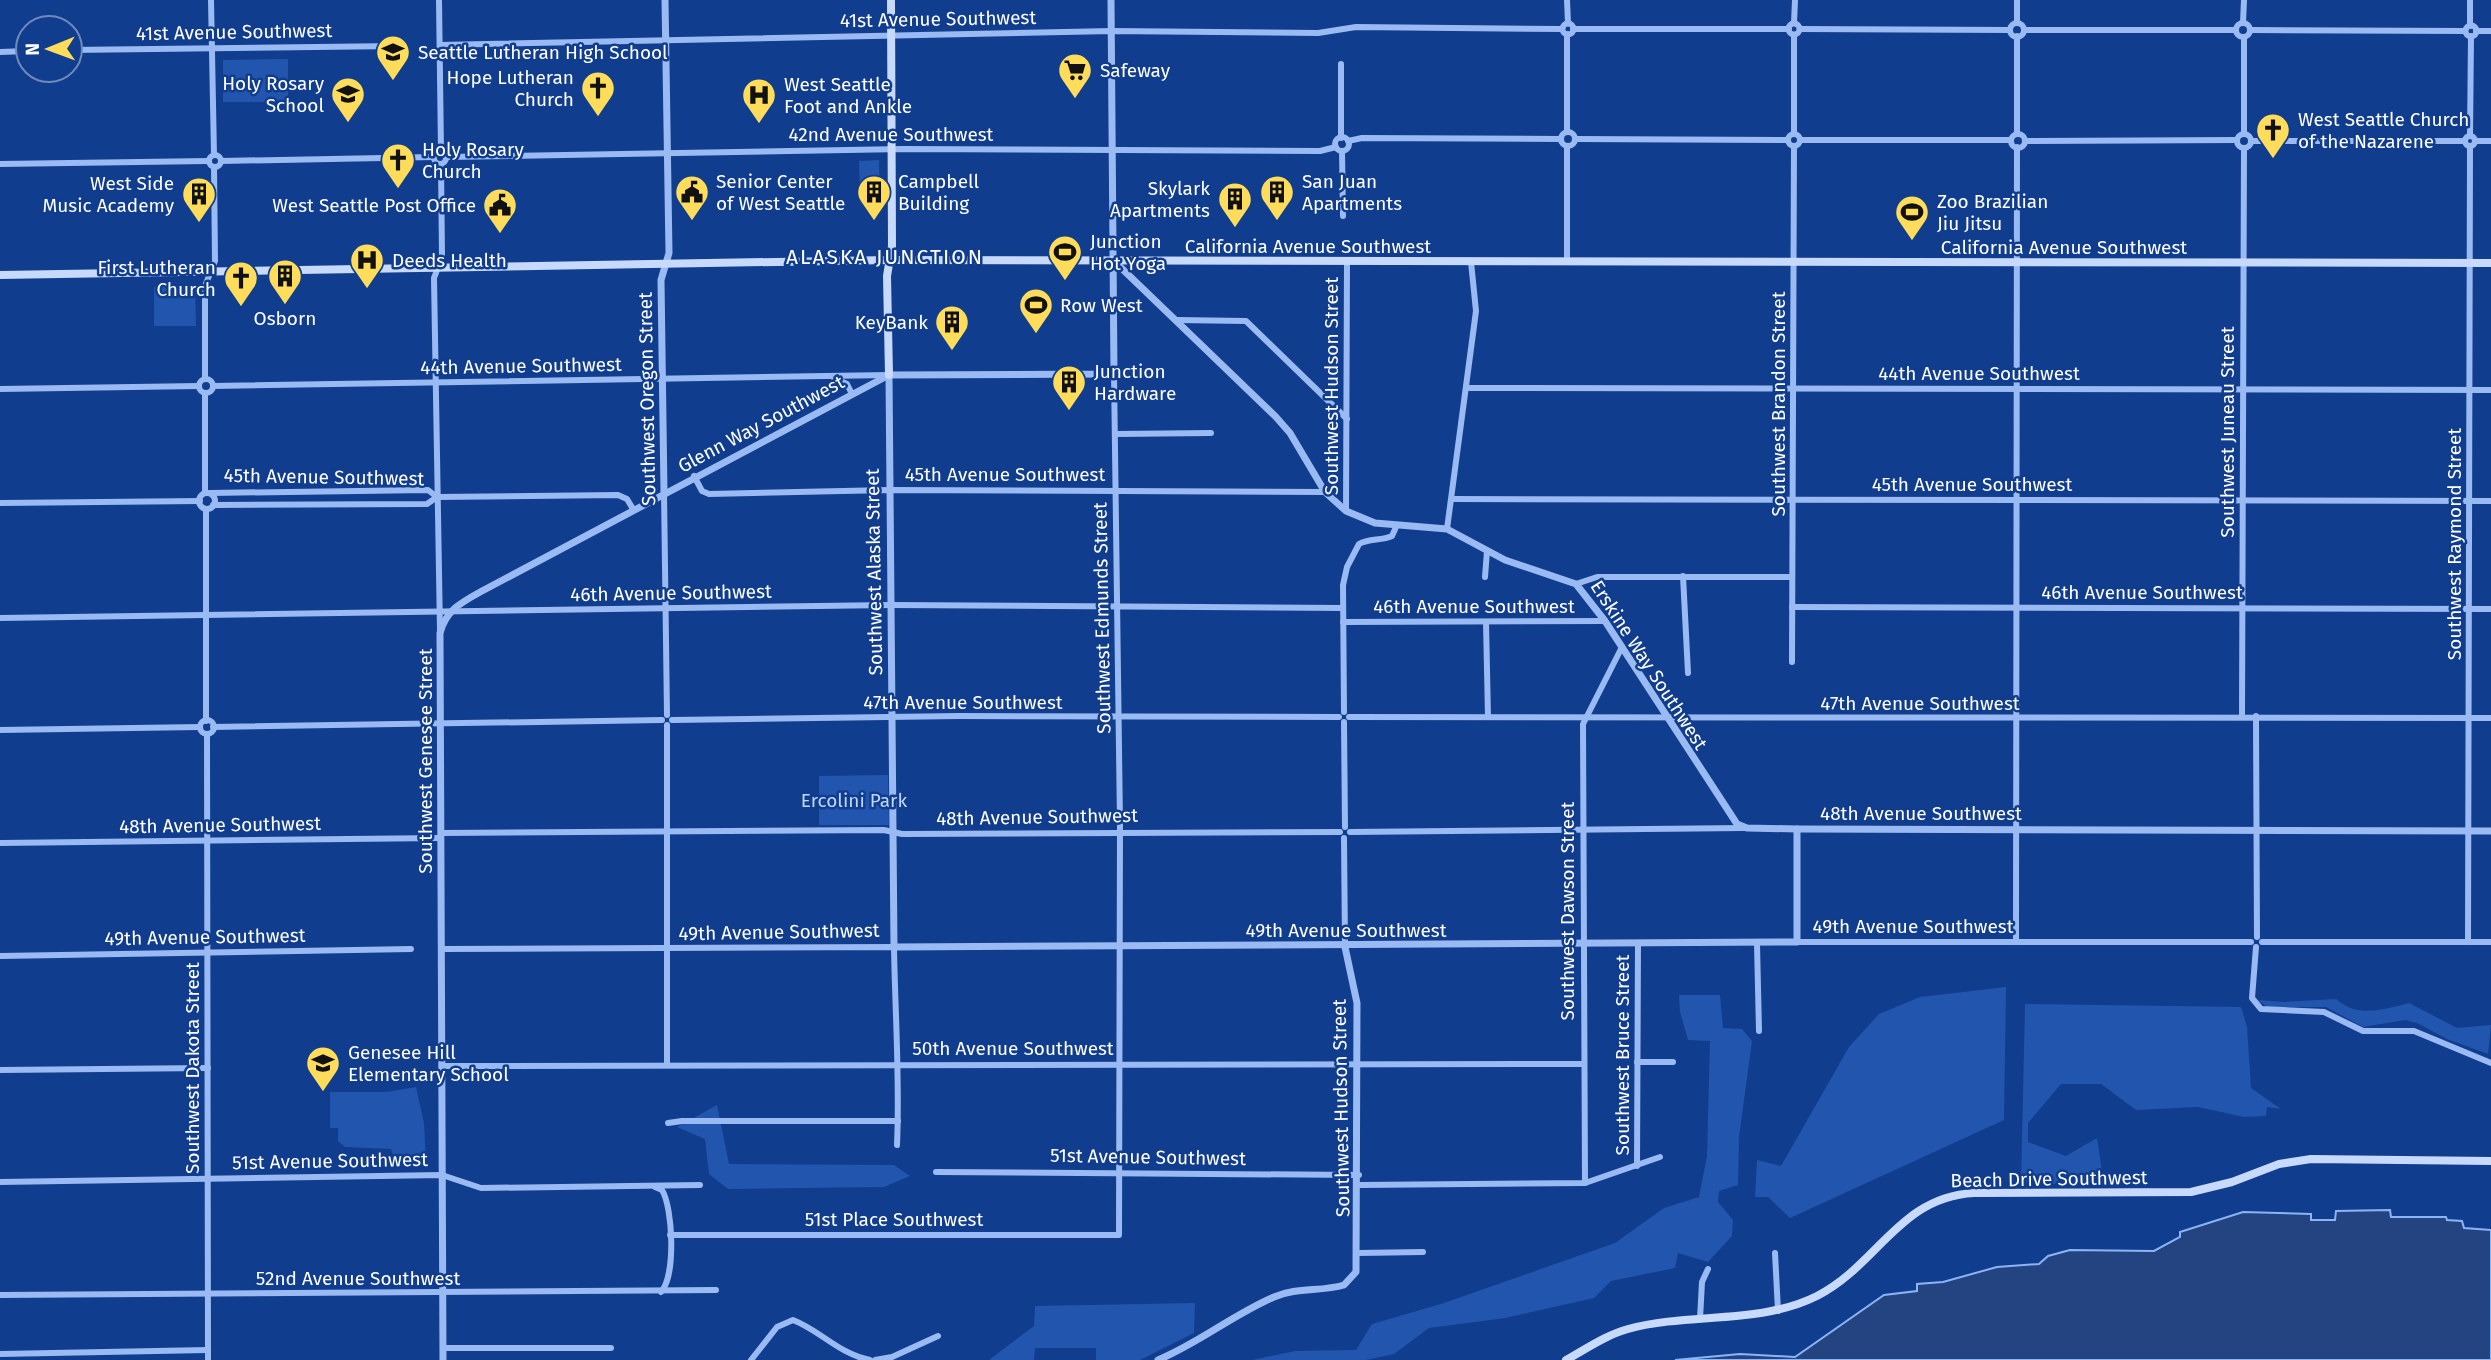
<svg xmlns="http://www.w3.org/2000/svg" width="2491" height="1360" viewBox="0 0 2491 1360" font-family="'Fira Sans',sans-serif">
<rect width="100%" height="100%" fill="#113d8e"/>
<g fill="#2255ad">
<polygon points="288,59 288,102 223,102 223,60"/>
<polygon points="879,160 880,203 860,204 859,161"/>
<polygon points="195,286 196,326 154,326 154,287"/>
<polygon points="888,775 889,825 819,825 819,776"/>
<polygon points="2006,987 2004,1120 1790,1218 1768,1197 1755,1197 1757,1160 1781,1166 1849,1047 1879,1014 1920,997"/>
<polygon points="1679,995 1720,995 1723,1028 1742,1029 1752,1041 1739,1137 1738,1185 1719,1191 1718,1202 1733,1220 1732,1236 1708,1262 1678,1253 1675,1268 1611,1281 1594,1298 1505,1318 1429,1328 1394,1354 1366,1360 1252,1360 1295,1351 1356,1350 1372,1324 1444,1303 1615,1243 1664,1208 1699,1197 1707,1156 1710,1041 1688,1040 1680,1012"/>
<path d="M2336,999C2357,1018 2383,1010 2409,1003L2457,1028L2491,1025L2488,1054L2447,1039L2417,1023L2405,1020L2363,1027L2326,1007H2267L2258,1000L2283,1002Z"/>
<polygon points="2025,1004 2241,1007 2247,1027 2251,1088 2281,1109 2267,1107 2266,1116 2244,1117 2198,1107 2136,1110 2101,1084 2061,1084 2028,1123 2028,1142 2066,1156 2097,1138 2103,1177 2059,1184 2021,1183"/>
<polygon points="416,1087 424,1123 426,1161 395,1161 391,1149 345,1147 338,1141 338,1128 330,1128 330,1092 386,1092"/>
<polygon points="717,1105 729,1164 894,1165 910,1176 884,1187 728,1189 709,1174 705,1139 677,1127"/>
<polygon points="1195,1303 1194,1333 1140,1360 1096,1360 1096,1348 1035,1348 1034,1360 989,1360 1034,1326 1035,1306"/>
</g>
<polygon fill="#234480" stroke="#8bb4f6" stroke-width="2" points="2390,1210 2391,1217 2446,1217 2447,1220 2462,1221 2464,1228 2491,1230 2491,1360 1675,1360 1740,1354 1795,1357 1884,1295 1917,1291 1917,1284 1943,1282 1997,1267 2039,1264 2048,1256 2070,1250 2154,1251 2180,1237 2180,1232 2243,1212 2311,1214 2311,1220 2335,1220 2336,1211"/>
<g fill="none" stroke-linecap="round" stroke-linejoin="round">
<g stroke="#99baf2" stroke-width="6">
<polyline points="211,0 214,155"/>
<polyline points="439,0 441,151"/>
<polyline points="1567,0 1568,23"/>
<polyline points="2470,0 2470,26"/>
<circle cx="2243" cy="30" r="7"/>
<polyline points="1794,23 1795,0"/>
<polyline points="2017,23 2017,0"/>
<polyline points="2243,23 2244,0"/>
<circle cx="2017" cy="30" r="7"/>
<circle cx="1794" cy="29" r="5.5"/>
<circle cx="1568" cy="29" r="5.5"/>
<circle cx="2471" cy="31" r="5.5"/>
<polyline points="1573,29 1789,29"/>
<polyline points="1800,29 2010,30"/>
<polyline points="2024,30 2236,30"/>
<polyline points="2251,30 2465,31"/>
<polyline points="2476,31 2491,31"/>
<polyline points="2017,36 2017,134"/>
<polyline points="440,45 1112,31 1318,33 1356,27 1562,29"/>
<polyline points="70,50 398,46"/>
<polyline points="0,52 28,51"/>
<polyline points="1341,64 1341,138"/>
<polyline points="1567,132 1567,34"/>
<circle cx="1568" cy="139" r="7"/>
<polyline points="1794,133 1794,35"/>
<circle cx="1794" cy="140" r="6"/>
<polyline points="2244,134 2244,37"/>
<circle cx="2244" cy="141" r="7"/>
<circle cx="2018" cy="141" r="7"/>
<circle cx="2470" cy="141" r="5"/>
<polyline points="2470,136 2471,36"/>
<circle cx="1342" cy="144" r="7"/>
<polyline points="1575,139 1788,140"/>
<polyline points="1801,140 2011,140"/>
<polyline points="1348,141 1362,138 1561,139"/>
<polyline points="2025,141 2237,140"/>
<polyline points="2251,141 2465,141"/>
<polyline points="2475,141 2491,141"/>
<polyline points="1342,151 1343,216"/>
<circle cx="440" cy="158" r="6"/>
<circle cx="215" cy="161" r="6"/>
<polyline points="447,157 903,149 1320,151 1336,147"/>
<polyline points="221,161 434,157"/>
<polyline points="0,164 208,161"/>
<polyline points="1567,261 1567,146"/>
<polyline points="1177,320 1246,321 1347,419"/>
<polyline points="834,378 847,384 852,394"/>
<circle cx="206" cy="386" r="7"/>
<polyline points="205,379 205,286 215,261 214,167"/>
<polyline points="213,386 889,375"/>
<polyline points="1466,388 2491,390"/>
<polyline points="0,389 199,386"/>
<polyline points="205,393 205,492"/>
<polyline points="1116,434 1211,433"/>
<polyline points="694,476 702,491 709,494 889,490 1325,492"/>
<polyline points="664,492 667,715"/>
<polyline points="210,493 428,490 437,497 618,495 627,499 633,509"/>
<circle cx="207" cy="501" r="8"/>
<polyline points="1452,499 2491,501"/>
<polyline points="0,503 200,501"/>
<polyline points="213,505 427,504 437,497"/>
<polyline points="206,510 206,721"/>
<polyline points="1346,511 1347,262"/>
<polyline points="1447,529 1476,311 1471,262"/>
<polyline points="1683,576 1688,673"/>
<polyline points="1485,577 1487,551"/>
<polyline points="1576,584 1597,577 1792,577"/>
<polyline points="1792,607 2491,609"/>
<polyline points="0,618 890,605 1343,608"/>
<polyline points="1343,622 1605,621"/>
<polyline points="1486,622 1488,717"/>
<polyline points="440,631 434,278 442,257 441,164"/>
<polyline points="1792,662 1794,146"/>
<path d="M1344,712L1343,585L1347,567L1359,544C1369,538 1381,541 1392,536L1396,527"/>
<polyline points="2242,716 2244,148"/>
<polyline points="2256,716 2257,937"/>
<polyline points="1349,717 2491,718"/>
<polyline points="672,720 959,716 1339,717"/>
<circle cx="207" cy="727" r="7"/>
<polyline points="1344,722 1345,827"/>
<polyline points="667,725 667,1065"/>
<polyline points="213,727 662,720"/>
<polyline points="0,730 200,727"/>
<polyline points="207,734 208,1360"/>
<polyline points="1350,832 1744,828"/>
<polyline points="441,833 884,830 902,834 1340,832"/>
<polyline points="1344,838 1345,947"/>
<polyline points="0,843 441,838"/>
<polyline points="1797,942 2251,942"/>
<polyline points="2016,942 2017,147"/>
<polyline points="2262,942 2491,942"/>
<polyline points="2468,942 2470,146"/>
<polyline points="1757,944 1759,1031"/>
<polyline points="2256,947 2252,998 2261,1009 2324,1012 2363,1031 2414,1031 2491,1063"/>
<path d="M441,949L894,947C895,1012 900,1079 897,1145"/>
<polyline points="0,956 411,949"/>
<polyline points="1637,1062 1673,1062"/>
<polyline points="442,1066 1584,1064"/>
<polyline points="0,1070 208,1068"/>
<polyline points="668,1123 682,1121 898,1121"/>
<polyline points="1637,1166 1638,944"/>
<polyline points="936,1172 1359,1175"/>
<polyline points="0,1182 442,1175 481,1188 700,1185"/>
<polyline points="1585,1183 1583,724 1622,647"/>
<polyline points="1359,1185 1585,1183 1660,1157"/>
<path d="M655,1187L662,1190C673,1208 676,1276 661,1292"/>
<polyline points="670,1235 1119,1235 1120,824 1114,374"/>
<polyline points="1358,1253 1423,1252"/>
<polyline points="1775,1253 1778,1311"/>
<polyline points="0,1295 716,1290"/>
<polyline points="1700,1319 1702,1282 1708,1269"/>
<polyline points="443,1348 611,1348"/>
<polyline points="0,1354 208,1350"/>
<path d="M751,1360L777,1327L793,1320C821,1331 839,1354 870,1360"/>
<polyline points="875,1360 892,1357 938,1336"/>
</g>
<g stroke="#99baf2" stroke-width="7">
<polyline points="1114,261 1276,417 1290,433 1325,492 1346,511 1375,523 1447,529 1505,560 1576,584 1605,621 1737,824 1747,828 1797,829 2491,831"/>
<polyline points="889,375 894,947 1797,942 1797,829"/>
<polyline points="664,492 661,280 669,253 665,0"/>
<path d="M443,1360L440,633C446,610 462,602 482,591L889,375L1114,374L1111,0"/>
<path d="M1158,1360C1199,1343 1234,1314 1274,1297C1297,1287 1321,1292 1344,1285L1356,1272L1357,1003L1345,947"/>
</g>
<g stroke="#c8dafc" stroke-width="8">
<polyline points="0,275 890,260 2491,263"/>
<polyline points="889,375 887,276 892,246 891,0"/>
<path d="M1566,1360C1586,1349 1606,1335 1628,1329C1690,1312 1759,1325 1817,1296C1878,1265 1899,1197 1974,1193L2191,1192L2232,1182L2279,1164L2311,1159L2491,1161"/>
</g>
</g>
<defs>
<g id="school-pin" transform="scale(1.75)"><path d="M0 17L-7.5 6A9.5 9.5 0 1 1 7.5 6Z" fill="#ffdd5a" stroke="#113d8e"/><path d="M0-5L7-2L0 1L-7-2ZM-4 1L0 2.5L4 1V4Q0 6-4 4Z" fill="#111"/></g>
<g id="supermarket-pin" transform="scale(1.75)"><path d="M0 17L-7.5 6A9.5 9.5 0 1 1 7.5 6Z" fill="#ffdd5a" stroke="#113d8e"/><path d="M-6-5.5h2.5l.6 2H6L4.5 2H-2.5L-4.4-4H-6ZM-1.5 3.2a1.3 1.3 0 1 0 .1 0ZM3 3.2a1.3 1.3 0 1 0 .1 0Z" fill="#111"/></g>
<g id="church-pin" transform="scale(1.75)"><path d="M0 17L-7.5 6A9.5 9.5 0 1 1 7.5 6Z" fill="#ffdd5a" stroke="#113d8e"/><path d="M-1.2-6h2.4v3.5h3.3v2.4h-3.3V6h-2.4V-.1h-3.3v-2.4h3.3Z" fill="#111"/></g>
<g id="hospital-pin" transform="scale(1.75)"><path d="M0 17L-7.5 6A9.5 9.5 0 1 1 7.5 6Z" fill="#ffdd5a" stroke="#113d8e"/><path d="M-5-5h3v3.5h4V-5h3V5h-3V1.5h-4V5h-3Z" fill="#111"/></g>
<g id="civic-pin" transform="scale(1.75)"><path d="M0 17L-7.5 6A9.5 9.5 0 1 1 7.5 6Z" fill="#ffdd5a" stroke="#113d8e"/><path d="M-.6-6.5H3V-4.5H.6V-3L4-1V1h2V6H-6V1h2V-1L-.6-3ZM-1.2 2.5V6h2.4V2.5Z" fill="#111"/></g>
<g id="building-pin" transform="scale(1.75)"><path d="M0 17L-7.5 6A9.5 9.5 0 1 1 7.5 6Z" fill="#ffdd5a" stroke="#113d8e"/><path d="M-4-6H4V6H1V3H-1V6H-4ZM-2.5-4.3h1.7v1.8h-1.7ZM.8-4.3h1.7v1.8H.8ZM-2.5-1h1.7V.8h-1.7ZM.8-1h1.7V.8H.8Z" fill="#111"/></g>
<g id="stadium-pin" transform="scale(1.75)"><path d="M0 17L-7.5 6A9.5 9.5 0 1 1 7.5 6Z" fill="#ffdd5a" stroke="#113d8e"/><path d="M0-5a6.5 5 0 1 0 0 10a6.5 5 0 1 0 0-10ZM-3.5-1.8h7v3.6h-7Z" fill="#111"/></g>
</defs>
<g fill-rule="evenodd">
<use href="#school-pin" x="393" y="52"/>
<use href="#supermarket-pin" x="1075" y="70"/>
<use href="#church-pin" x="598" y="88"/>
<use href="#school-pin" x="348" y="94"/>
<use href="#hospital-pin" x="759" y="95"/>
<use href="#church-pin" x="2273" y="130"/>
<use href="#church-pin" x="398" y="160"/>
<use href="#civic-pin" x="692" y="192"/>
<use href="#building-pin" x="874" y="192"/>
<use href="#building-pin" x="1277" y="192"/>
<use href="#building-pin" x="199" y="194"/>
<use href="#building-pin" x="1235" y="199"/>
<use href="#civic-pin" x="500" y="205"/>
<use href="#stadium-pin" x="1912" y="212"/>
<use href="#stadium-pin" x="1065" y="252"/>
<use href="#hospital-pin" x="367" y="260"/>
<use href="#building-pin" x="285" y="276"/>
<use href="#church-pin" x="241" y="278"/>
<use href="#stadium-pin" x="1036" y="305"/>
<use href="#building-pin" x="952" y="322"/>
<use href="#building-pin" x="1069" y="382"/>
<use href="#school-pin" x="323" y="1063"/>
</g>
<g text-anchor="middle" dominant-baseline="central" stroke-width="5" stroke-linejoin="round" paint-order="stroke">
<g font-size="19" fill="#fff" stroke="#113d8e">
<text transform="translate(938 19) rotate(-1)">41st Avenue Southwest</text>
<text transform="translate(234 32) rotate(-1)">41st Avenue Southwest</text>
<text x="891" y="134">42nd Avenue Southwest</text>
<text x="1308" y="246">California Avenue Southwest</text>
<text x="2064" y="247">California Avenue Southwest</text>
<text transform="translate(521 366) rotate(-1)">44th Avenue Southwest</text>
<text x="1979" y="373">44th Avenue Southwest</text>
<text transform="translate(1331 386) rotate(-90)">Southwest Hudson Street</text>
<text transform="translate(647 399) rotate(-91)">Southwest Oregon Street</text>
<text transform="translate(1778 404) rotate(-90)">Southwest Brandon Street</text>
<text transform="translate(761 424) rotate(-28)">Glenn Way Southwest</text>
<text transform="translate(2227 432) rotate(-90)">Southwest Juneau Street</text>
<text x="1005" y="474">45th Avenue Southwest</text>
<text transform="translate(324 477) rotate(1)">45th Avenue Southwest</text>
<text x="1972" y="484">45th Avenue Southwest</text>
<text transform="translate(2454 544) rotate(-90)">Southwest Raymond Street</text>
<text transform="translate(874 572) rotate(-91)">Southwest Alaska Street</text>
<text x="2142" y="592">46th Avenue Southwest</text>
<text transform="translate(671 593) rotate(-1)">46th Avenue Southwest</text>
<text x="1474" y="606">46th Avenue Southwest</text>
<text transform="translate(1102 618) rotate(-91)">Southwest Edmunds Street</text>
<text transform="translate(1649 665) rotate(57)">Erskine Way Southwest</text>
<text x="963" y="702">47th Avenue Southwest</text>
<text x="1920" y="703">47th Avenue Southwest</text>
<text transform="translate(425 761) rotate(-90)">Southwest Genesee Street</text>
<text x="1921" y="813">48th Avenue Southwest</text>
<text transform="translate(1037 817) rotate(-1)">48th Avenue Southwest</text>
<text transform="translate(220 825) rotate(-1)">48th Avenue Southwest</text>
<text transform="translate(1567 911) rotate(-90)">Southwest Dawson Street</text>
<text x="1913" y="926">49th Avenue Southwest</text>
<text x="1346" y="930">49th Avenue Southwest</text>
<text transform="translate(779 932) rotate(-1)">49th Avenue Southwest</text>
<text transform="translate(205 937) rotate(-1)">49th Avenue Southwest</text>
<text x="1013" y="1048">50th Avenue Southwest</text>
<text transform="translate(1622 1055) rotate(-90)">Southwest Bruce Street</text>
<text transform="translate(192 1068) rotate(-90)">Southwest Dakota Street</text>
<text transform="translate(1341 1108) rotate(-91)">Southwest Hudson Street</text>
<text transform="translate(1148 1157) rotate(1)">51st Avenue Southwest</text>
<text transform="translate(330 1161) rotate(-1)">51st Avenue Southwest</text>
<text transform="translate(2049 1179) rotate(-1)">Beach Drive Southwest</text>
<text x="894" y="1219">51st Place Southwest</text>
<text x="358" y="1278">52nd Avenue Southwest</text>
</g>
<g font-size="19" fill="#fff" stroke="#113d8e" text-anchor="start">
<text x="418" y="52">Seattle Lutheran High School</text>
<text x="1100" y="70">Safeway</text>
<text x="574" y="77" text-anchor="end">Hope Lutheran<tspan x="574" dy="22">Church</tspan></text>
<text x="324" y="83" text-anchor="end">Holy Rosary<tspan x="324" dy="22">School</tspan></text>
<text x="784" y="84">West Seattle<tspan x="784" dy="22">Foot and Ankle</tspan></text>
<text x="2298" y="119">West Seattle Church<tspan x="2298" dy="22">of the Nazarene</tspan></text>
<text x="422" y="149">Holy Rosary<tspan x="422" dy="22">Church</tspan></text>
<text x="716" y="181">Senior Center<tspan x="716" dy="22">of West Seattle</tspan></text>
<text x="898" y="181">Campbell<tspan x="898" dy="22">Building</tspan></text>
<text x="1302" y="181">San Juan<tspan x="1302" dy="22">Apartments</tspan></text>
<text x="174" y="183" text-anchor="end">West Side<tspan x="174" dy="22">Music Academy</tspan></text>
<text x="1210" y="188" text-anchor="end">Skylark<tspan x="1210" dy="22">Apartments</tspan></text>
<text x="1937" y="201">Zoo Brazilian<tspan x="1937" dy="22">Jiu Jitsu</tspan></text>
<text x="476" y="205" text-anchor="end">West Seattle Post Office</text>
<text x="1090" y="241">Junction<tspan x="1090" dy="22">Hot Yoga</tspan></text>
<text x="392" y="260">Deeds Health</text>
<text x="216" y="267" text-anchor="end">First Lutheran<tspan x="216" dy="22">Church</tspan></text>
<text x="1060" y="305">Row West</text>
<text x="285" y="318" text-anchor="middle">Osborn</text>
<text x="928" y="322" text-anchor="end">KeyBank</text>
<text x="1094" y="371">Junction<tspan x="1094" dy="22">Hardware</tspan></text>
<text x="348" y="1052">Genesee Hill<tspan x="348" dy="22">Elementary School</tspan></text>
</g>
<g font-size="19" fill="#c0d7fd" stroke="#113d8e">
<text x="854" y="800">Ercolini Park</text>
</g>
<g font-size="21" letter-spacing="2" fill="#fff" stroke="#113d8e">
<text x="885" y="257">ALASKA JUNCTION</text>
</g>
</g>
<g transform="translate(49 49) rotate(269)"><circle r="33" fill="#113d8e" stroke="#708bbb" stroke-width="2"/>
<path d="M0-5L12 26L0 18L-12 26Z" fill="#ffdd5a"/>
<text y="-10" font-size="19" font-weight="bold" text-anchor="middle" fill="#ffffff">N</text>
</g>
</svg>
